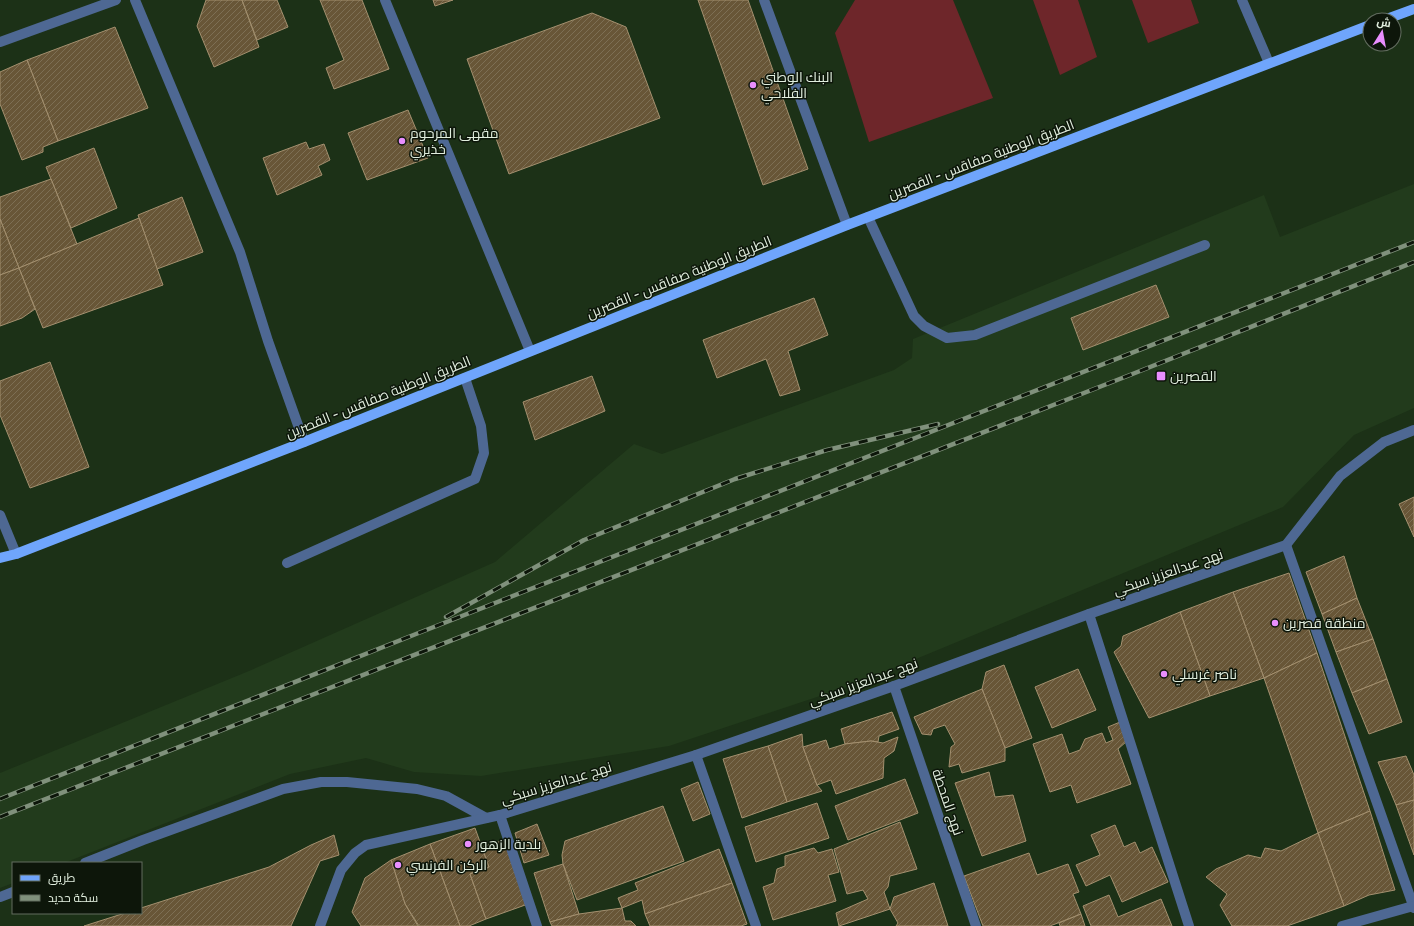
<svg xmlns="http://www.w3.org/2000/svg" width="1414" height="926" viewBox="0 0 1414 926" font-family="Cabin,Cairo,sans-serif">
<defs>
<pattern id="building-hatch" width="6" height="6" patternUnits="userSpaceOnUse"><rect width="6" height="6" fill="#685637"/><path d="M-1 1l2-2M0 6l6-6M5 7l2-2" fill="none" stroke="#7d6f54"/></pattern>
</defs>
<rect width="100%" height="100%" fill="#1c3117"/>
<polygon fill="#223b1c" points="1414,184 1414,408 1354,435 1283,507 853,685 669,746 481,776 414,772 366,758 290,774 64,863 13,863 13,883 0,888 0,773 249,671 495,562 634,444 662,454 894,370 912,358 913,339 1264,195 1280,237"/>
<g fill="#6e262a">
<polygon points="855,0 953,0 993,98 869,142 835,33"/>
<polygon points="1033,0 1078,0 1097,57 1060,75"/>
<polygon points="1132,0 1191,0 1199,23 1148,43"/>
</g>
<g fill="url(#building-hatch)" stroke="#a4906f">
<polygon points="206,0 242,0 259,47 214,67 197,26"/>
<polygon points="242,0 277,0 288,27 257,40"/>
<polygon points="320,0 362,0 389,69 334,89 326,68 344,60"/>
<polygon points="433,0 453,0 435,6"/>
<polygon points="698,0 748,0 808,169 763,185"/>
<polygon points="592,13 626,27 660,118 509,174 467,59"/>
<polygon points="115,27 148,108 58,141 27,60"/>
<polygon points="27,60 58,141 43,147 43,152 22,160 0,104 0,72"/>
<polygon points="408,110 428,158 367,180 348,133"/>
<polygon points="306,142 309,149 324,144 330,160 318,166 322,175 277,195 263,158"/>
<polygon points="94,148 117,208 71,228 46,167"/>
<polygon points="51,179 77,244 19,268 0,219 0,197"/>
<polygon points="182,197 203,252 157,269 138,215"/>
<polygon points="139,218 163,285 43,328 19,268"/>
<polygon points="0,219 19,268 0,275"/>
<polygon points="19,268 35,309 22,318 0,326 0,275"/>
<polygon points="1156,285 1169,317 1083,350 1071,318"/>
<polygon points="814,298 828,335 788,351 800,390 780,396 766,359 717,378 703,340"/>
<polygon points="50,362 89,467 30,488 0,415 0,381"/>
<polygon points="592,376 605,411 535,440 523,402"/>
<polygon points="1414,497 1414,537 1399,504"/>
<polygon points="1344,556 1357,598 1322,614 1306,572"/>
<polygon points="1289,573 1317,653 1264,678 1233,592"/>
<polygon points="1233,592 1264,678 1210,696 1180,612"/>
<polygon points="1357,598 1373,639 1336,652 1322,614"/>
<polygon points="1180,612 1210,696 1149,718 1114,652 1121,646 1123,636"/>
<polygon points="1373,639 1387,679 1352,693 1336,652"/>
<polygon points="1317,653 1370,811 1318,833 1264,678"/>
<polygon points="1004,665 1032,738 1005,748 982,689 986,672"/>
<polygon points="1078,669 1096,710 1052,728 1035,687"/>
<polygon points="1387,679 1402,722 1369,734 1352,693"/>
<polygon points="982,689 1005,748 1005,761 962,773 959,764 949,767 951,747 955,744 945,725 933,729 931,735 922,734 914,717"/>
<polygon points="892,712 899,729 879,736 878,742 871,741 845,744 841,729"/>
<polygon points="1120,722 1127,741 1118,749 1131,784 1077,803 1071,785 1050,792 1033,744 1062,734 1069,754 1080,750 1085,739 1102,733 1106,743 1113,740 1108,727"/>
<polygon points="802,734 803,747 817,785 822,791 787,802 768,746"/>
<polygon points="898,737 894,751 884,758 883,778 836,794 831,780 817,785 803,747 826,740 829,749 845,744 871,741 883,743"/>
<polygon points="768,746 787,802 742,818 723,759"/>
<polygon points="1406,756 1414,775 1414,800 1396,805 1378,762"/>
<polygon points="989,772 995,797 1013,795 1026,841 982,856 955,783"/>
<polygon points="905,779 918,813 848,840 835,806"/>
<polygon points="698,782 710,814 693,821 681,789"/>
<polygon points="1414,800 1414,855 1396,805"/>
<polygon points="817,803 829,838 756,862 745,827"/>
<polygon points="663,806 684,861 577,900 563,864 562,855 565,841"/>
<polygon points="1370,811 1395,890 1369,895 1344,906 1318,833"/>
<polygon points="900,822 917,869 890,876 888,887 884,892 890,909 839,926 836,913 868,899 863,890 847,894 834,849"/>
<polygon points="537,824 549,855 524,863 515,833"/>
<polygon points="1115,825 1124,847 1135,842 1140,853 1152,847 1168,882 1122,902 1110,875 1086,886 1076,865 1100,855 1091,835"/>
<polygon points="475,828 489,867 470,874 486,919 469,926 460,926 430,844"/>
<polygon points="1318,833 1344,906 1287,926 1232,926 1220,905 1227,894 1206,877 1216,869 1248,855 1261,858 1265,848 1281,851"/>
<polygon points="334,835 339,855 320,861 291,926 84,926 125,913 141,913 141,908 269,867 311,845"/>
<polygon points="505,840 528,904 486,919 470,874 489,867 482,847"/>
<polygon points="430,844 460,926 419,926 405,904 391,860"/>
<polygon points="814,848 818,853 832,849 839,872 828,875 836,901 773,920 763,887 774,883 777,869 785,866 785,856"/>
<polygon points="719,849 732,883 645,914 642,900 622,908 618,898 638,890 635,883"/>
<polygon points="1029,853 1037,875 1068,864 1079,892 1073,894 1081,914 1050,926 983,926 964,876"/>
<polygon points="391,860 405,904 418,926 361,926 352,912 365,878"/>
<polygon points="563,864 579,914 550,922 534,873"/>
<polygon points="732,883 747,924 741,926 650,926 645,914"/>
<polygon points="934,883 948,926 896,926 898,923 890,909 894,897"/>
<polygon points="1109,895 1118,917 1161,899 1172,926 1091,926 1083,906"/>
<polygon points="622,908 625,921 631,921 636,926 552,926 550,922 579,914"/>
<polygon points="1081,914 1085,926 1060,926 1059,923"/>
</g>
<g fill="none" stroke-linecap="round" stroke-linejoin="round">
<g stroke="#4e6893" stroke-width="10">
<polyline points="135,0 240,252 268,341 304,442"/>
<polyline points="385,0 530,351"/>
<polyline points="764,0 847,225"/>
<polyline points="1242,0 1269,63"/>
<polyline points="0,42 116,0"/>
<polyline points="868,217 914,316 924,326 947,338 975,335 1205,245"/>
<polyline points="0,515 16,554"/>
<polyline points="1286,545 1414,908"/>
<polyline points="287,563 475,479 484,453 481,426 465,378"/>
<polyline points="1089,614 1189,926"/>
<polyline points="894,686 976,926"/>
<polyline points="696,755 756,926"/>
<polyline points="500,815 537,926"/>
<polyline points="85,863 143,840 283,789 321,782 347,782 417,789 446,796 486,818"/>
<polyline points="0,897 13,892"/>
<polyline points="320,926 341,870 355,853 366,845 500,815 696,755 894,686 1089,614 1286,545 1340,476 1384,442 1414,430"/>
<polyline points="1342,926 1413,906"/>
</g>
<g stroke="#6fa5fc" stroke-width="10">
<polyline points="1384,20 1414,9"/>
<polyline points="0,558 16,554 304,442 847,225 1370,25"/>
</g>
<g stroke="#80917c" stroke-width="4.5">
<g id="rail">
<polyline points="446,617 584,540 735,479 827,450 938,424"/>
<polyline points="0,799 416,634 1414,242"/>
<polyline points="0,817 1135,373 1414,262"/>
</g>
</g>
<use href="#rail" stroke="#0d160a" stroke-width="3" stroke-dasharray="9" stroke-linecap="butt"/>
</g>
<g fill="#e98efe" stroke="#0d160a" stroke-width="1.5">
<circle cx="753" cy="85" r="4"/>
<circle cx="402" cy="141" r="4"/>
<rect x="1156" y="371" width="10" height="10" rx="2"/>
<circle cx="1275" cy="623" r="4"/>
<circle cx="1164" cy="674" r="4"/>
<circle cx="468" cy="844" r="4"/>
<circle cx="398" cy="865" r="4"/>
</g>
<g text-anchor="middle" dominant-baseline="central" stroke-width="3" stroke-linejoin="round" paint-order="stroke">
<g font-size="14" fill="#e1eede" stroke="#0d160a" text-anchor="start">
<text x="761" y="77">البنك الوطني<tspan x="761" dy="16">الفلاحي</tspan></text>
<text x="410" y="133">مقهى المرحوم<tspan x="410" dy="16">خذيري</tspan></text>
<text x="1170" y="376">القصرين</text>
<text x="1283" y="623">منطقة قصرين</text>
<text x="1172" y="674">ناصر غرسلي</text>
<text x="476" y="844">بلدية الزهور</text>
<text x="406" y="865">الركن الفرنسي</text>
</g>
<g font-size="14" fill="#e1eede" stroke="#0d160a">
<text transform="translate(981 159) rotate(-21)">الطريق الوطنية صفاقس - القصرين</text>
<text transform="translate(679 277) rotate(-22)">الطريق الوطنية صفاقس - القصرين</text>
<text transform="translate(378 397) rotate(-22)">الطريق الوطنية صفاقس - القصرين</text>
<text transform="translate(1168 572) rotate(-19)">نهج عبدالعزيز سبكي</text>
<text transform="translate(863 682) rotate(-20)">نهج عبدالعزيز سبكي</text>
<text transform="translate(556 783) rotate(-17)">نهج عبدالعزيز سبكي</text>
<text transform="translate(948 802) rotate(71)">نهج المحطة</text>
</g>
</g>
<rect x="12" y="862" width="130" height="52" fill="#0d160a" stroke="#626c5f"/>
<rect x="20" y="875" width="20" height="6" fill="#6fa5fc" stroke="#626c5f"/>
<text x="48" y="882" font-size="12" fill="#e1eede">طريق</text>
<rect x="20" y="895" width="20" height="6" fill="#80917c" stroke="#626c5f"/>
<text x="48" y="902" font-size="12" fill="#e1eede">سكة حديد</text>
<g transform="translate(1382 32) rotate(11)"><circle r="19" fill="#0d160a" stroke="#626c5f"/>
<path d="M0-3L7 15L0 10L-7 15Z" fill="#e98efe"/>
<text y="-6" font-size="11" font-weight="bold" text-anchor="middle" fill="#e1eede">ش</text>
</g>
</svg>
